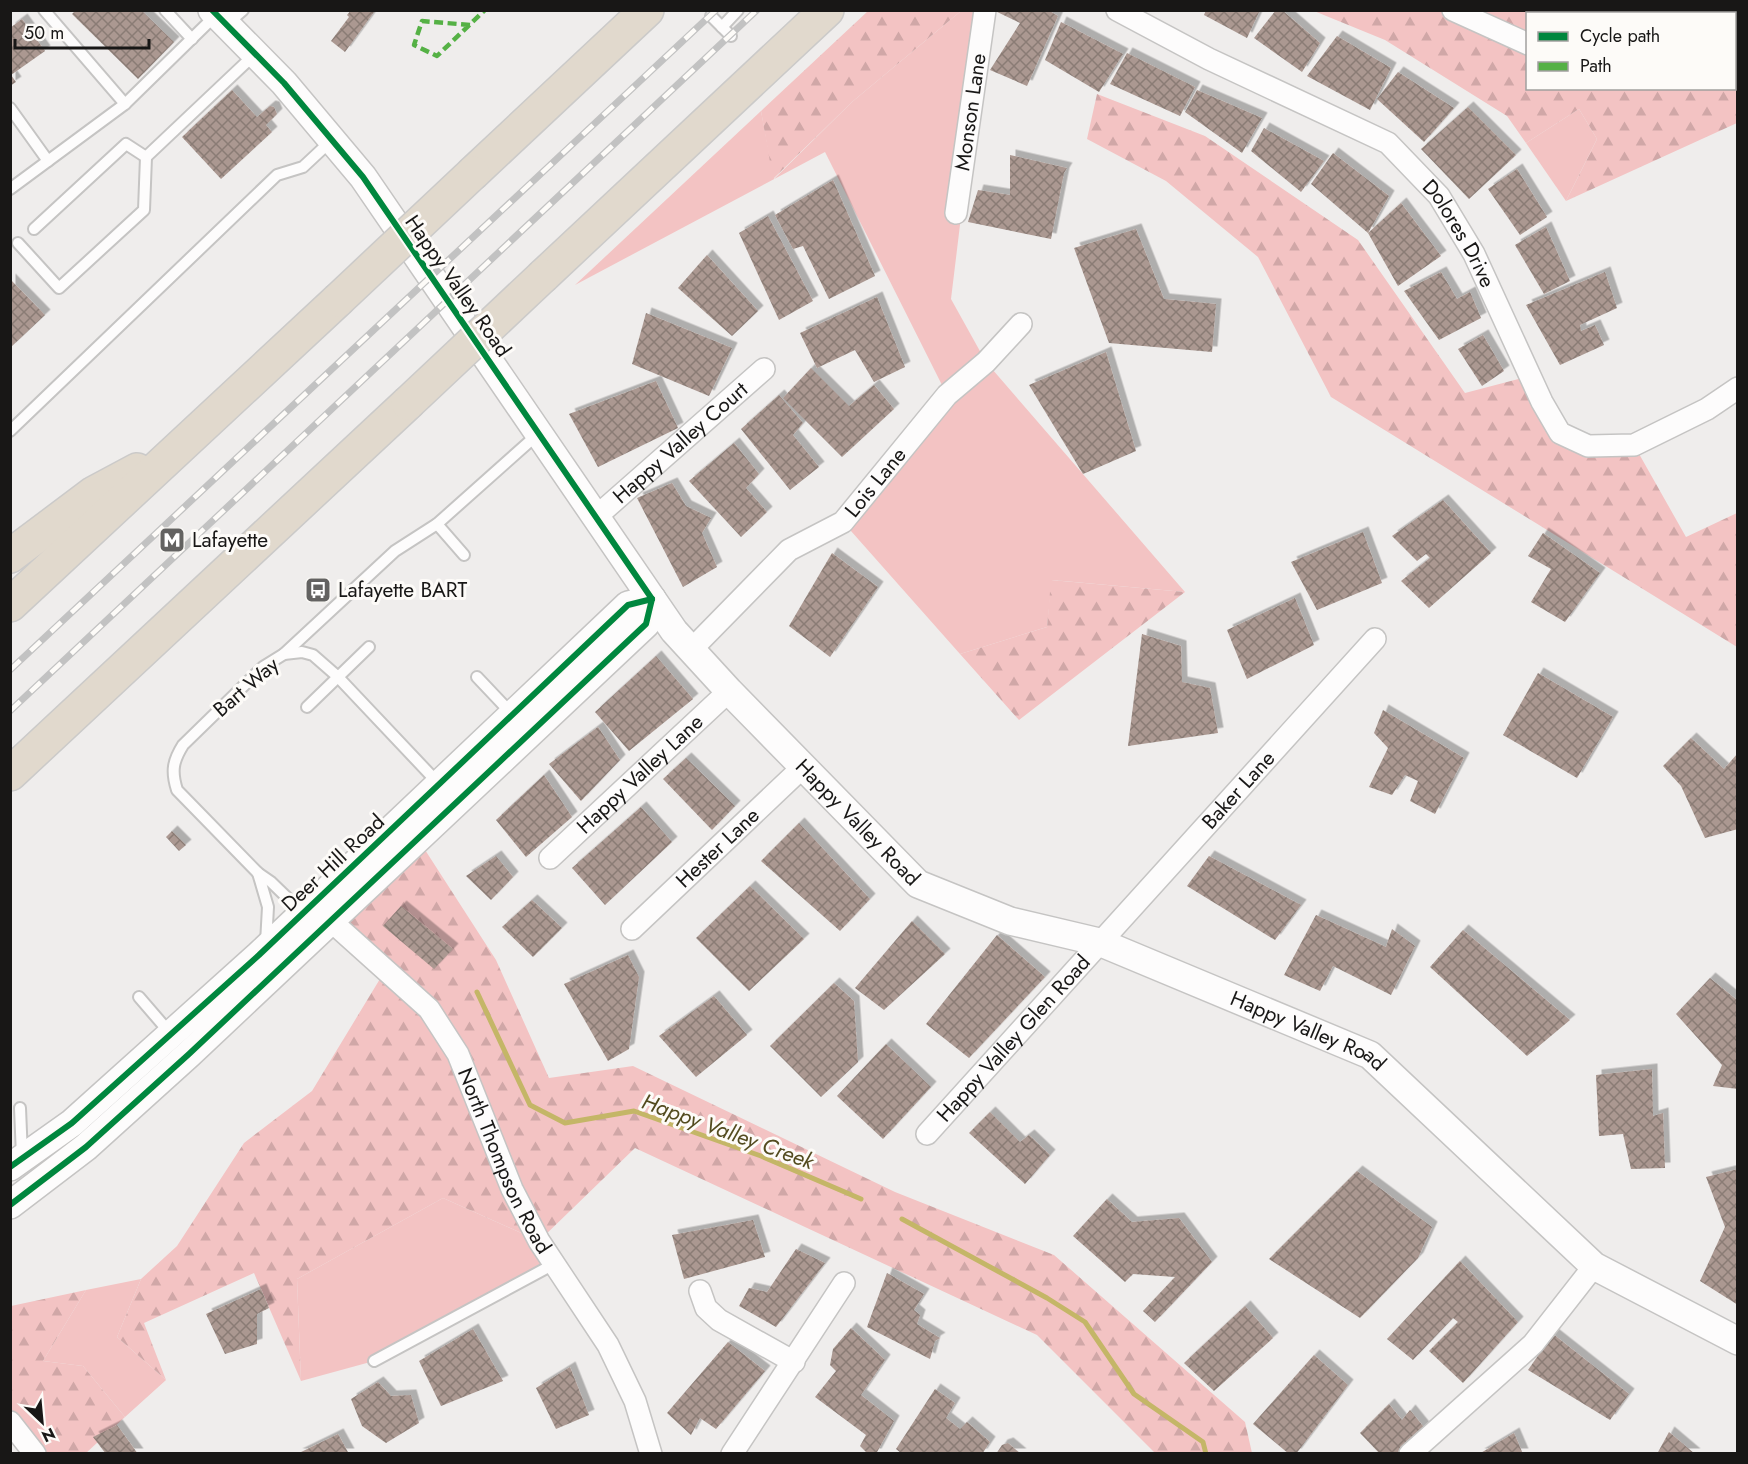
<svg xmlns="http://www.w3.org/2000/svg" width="1748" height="1464" viewBox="0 0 1748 1464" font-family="Jost,sans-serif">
<defs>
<pattern id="forest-firs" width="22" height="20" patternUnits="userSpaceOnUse" patternTransform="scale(1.5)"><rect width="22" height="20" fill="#f3c3c3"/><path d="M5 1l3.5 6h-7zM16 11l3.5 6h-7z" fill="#d0a7a7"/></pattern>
<pattern id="building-cross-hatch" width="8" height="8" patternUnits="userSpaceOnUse" patternTransform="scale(1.5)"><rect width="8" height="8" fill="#ab9891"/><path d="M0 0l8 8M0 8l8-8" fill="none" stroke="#8a7b75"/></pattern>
<filter id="shadow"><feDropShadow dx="5.5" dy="-5.5" stdDeviation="0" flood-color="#0004"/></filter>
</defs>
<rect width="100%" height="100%" fill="#efedec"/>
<g fill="#f3c3c3">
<polygon points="961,11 986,11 951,299 986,362 1185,592 1052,580 1047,627 960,654 843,522 947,395 825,152 575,285 761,111 774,179 852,102"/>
<polygon points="1579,109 1597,139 1566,201 1526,143"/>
<polygon points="443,1198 539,1241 554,1264 374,1361 301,1381 297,1279"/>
<polygon points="141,1279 117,1337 166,1380 125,1417 83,1366 43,1361 86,1290"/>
</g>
<g fill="url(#forest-firs)">
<polygon points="868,11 961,11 852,102 773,179 761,111"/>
<polygon points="1314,11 1602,11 1605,13 1528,14 1528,88 1734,88 1735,74 1737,74 1737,123 1566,201 1597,139 1579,109 1526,143 1507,116 1385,40"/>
<polygon points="1097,94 1205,136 1358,240 1465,393 1530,376 1560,433 1634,445 1686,537 1737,513 1737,647 1331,397 1258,257 1166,181 1087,139"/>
<polygon points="1051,580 1185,592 1019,720 960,654 1047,627"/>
<polygon points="418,839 496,960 549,1078 633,1066 895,1192 1054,1255 1245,1422 1252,1453 1155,1453 1037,1335 635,1148 539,1241 443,1198 297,1279 301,1381 254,1273 144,1323 166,1380 117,1337 141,1279 177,1246 244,1143 312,1091 386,969 331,921"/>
<polygon points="86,1290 43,1361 83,1366 125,1417 85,1454 35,1453 11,1422 11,1306"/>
</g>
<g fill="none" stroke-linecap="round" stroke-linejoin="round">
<g stroke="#c4b667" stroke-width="5">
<polyline points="477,992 530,1105 565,1123 634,1111 761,1156 861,1199"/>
<polyline points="902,1219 1047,1298 1085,1322 1134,1394 1203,1442 1206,1454"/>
</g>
</g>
<g fill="url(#building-cross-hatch)" filter="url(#shadow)">
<polygon points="76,10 141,10 174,42 138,79 72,14"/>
<polygon points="351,10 374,12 345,52 331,41 349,17 347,15"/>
<polygon points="993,10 1048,10 1058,16 1027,86 990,70 1020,23"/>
<polygon points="1206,10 1260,10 1247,38 1204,15"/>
<polygon points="1276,10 1282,10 1320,43 1302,72 1254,38"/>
<polygon points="22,19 45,51 11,75 16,82 10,86 10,28"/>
<polygon points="1061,22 1123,54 1099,92 1045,60"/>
<polygon points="1337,36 1391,68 1370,110 1307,76"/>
<polygon points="1127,53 1195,87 1180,116 1110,84"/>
<polygon points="1398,72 1454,108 1424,142 1377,99"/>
<polygon points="232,90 257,117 270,106 274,107 277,114 266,125 272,132 221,179 182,137"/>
<polygon points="1197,90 1262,118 1242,153 1185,112"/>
<polygon points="1468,107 1516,155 1469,199 1421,149"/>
<polygon points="1264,128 1324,161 1301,192 1251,151"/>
<polygon points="1333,153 1389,196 1368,233 1401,203 1441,256 1398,286 1368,233 1311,184"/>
<polygon points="1010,155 1067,168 1064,173 1051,239 968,222 978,190 1010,195"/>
<polygon points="1517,169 1547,217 1520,235 1488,189"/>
<polygon points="833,180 875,276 829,299 803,246 793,249 775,215"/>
<polygon points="768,216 813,301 779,320 739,233"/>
<polygon points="1546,227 1570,281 1544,294 1515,245"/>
<polygon points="1136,229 1164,299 1216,304 1212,352 1109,343 1074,248"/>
<polygon points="707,255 758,311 732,336 678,288"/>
<polygon points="1441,272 1457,299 1470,292 1481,318 1439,340 1404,291"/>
<polygon points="1605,272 1617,308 1580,325 1581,331 1595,325 1604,345 1560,365 1526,305"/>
<polygon points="10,279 45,315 10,348"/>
<polygon points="877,297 905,367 874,382 855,350 817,368 800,333"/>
<polygon points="646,313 732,348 709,396 632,364"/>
<polygon points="1483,335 1504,371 1482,386 1458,349"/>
<polygon points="1106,352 1136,451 1083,474 1029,385"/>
<polygon points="811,368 849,406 874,385 894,409 842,457 783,398"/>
<polygon points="656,381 678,428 598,467 569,414"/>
<polygon points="779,395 803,423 793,435 819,467 790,490 741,429"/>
<polygon points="734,443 759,474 746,488 767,512 741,537 689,481"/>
<polygon points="672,483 686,506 711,518 702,533 717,567 683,587 637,498"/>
<polygon points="1443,500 1491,553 1429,608 1401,581 1430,558 1426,554 1417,561 1392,536"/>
<polygon points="1363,532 1382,583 1317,610 1291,562"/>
<polygon points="1543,533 1600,573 1565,622 1531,602 1551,569 1528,556"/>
<polygon points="832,553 878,587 830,657 789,626"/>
<polygon points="1295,598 1314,645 1247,679 1227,630"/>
<polygon points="1142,634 1181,646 1182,682 1210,688 1218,733 1128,746"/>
<polygon points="656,656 693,699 629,751 595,712"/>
<polygon points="1538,673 1613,717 1577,778 1503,735"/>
<polygon points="1383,710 1464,758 1435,814 1410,801 1418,781 1405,775 1392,795 1369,787 1388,748 1374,733"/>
<polygon points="598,727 620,760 581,801 549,764"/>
<polygon points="1691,738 1724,769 1738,753 1738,829 1705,838 1681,786 1663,766"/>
<polygon points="686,758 735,806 712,830 663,779"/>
<polygon points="544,775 572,817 526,857 496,820"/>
<polygon points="641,807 672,842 605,905 572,868"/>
<polygon points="799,823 870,899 840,931 761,861"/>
<polygon points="172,831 186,845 179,851 166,837"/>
<polygon points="496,856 513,877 491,900 466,876"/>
<polygon points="1209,856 1301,905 1275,940 1187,886"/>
<polygon points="750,886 804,939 749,991 696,938"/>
<polygon points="532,900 562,928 533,957 502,927"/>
<polygon points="401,906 453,949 434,969 383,926"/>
<polygon points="1316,915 1386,947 1392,929 1415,946 1391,995 1333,966 1320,991 1284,975"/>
<polygon points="912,921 945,954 884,1010 855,988"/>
<polygon points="1463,930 1570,1020 1527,1056 1430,967"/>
<polygon points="997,935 1045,977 969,1058 926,1024"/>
<polygon points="628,955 639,977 629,1049 608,1061 564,984"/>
<polygon points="1710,978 1738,1001 1738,1089 1713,1086 1722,1065 1676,1014"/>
<polygon points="834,983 854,1001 858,1062 821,1097 770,1046"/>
<polygon points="714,996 747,1035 696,1077 659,1036"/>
<polygon points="886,1044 931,1087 883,1139 837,1096"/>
<polygon points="1652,1069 1653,1116 1663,1113 1665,1168 1631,1169 1623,1134 1599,1136 1596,1075"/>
<polygon points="990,1112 1020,1142 1029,1135 1050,1155 1025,1184 969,1133"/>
<polygon points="1738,1169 1738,1305 1700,1281 1725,1227 1706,1177"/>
<polygon points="1357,1171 1432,1227 1418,1258 1360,1318 1269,1259"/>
<polygon points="1107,1199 1132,1222 1179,1218 1212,1262 1155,1322 1143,1311 1175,1277 1133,1274 1125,1282 1073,1236"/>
<polygon points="753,1220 765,1257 684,1279 672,1235"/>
<polygon points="796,1249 825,1263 776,1327 739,1306 749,1288 767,1292"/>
<polygon points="1460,1261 1518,1322 1463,1383 1429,1351 1458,1322 1453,1318 1413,1360 1387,1339"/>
<polygon points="887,1273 924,1294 914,1310 920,1315 917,1324 940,1338 935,1341 930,1359 867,1327"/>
<polygon points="261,1289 269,1308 257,1314 257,1344 225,1354 206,1314"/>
<polygon points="1245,1306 1273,1338 1214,1391 1184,1363"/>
<polygon points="851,1328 885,1360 861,1395 894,1421 876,1454 868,1454 860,1446 866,1435 815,1397 836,1371 830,1365 833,1349"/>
<polygon points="473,1329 503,1381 441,1406 419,1361"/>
<polygon points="1553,1334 1629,1394 1610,1420 1528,1370"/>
<polygon points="728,1342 765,1371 716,1429 700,1418 691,1435 667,1413"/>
<polygon points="1314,1355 1348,1385 1296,1454 1289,1454 1253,1424"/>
<polygon points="570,1367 589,1415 556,1429 536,1388"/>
<polygon points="378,1382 391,1396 411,1395 419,1423 386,1443 362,1426 351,1399"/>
<polygon points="935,1389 955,1403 946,1418 960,1429 967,1422 990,1442 982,1454 902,1454 896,1449"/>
<polygon points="1389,1404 1402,1420 1410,1410 1427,1431 1402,1454 1380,1454 1360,1433"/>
<polygon points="117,1425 138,1454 106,1454 93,1437"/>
<polygon points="1669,1432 1695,1454 1657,1454"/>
<polygon points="1514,1433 1523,1454 1479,1454"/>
<polygon points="338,1434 349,1454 297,1454"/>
<polygon points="1008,1443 1021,1454 996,1454 1002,1445"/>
</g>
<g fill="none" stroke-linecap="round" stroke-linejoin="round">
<g stroke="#c5c4c3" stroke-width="14">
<g id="service">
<polyline points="44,10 125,104"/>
<polyline points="165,10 192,39"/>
<polyline points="711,16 731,36"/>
<polyline points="227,24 243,10"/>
<polyline points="722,27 738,10"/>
<polyline points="10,108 48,161"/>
<polyline points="10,189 125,104 216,15"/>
<polyline points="34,229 126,144 146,157 255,54"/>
<polyline points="18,243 59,288 144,210 146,157"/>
<polyline points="10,431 277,175 303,167 333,139"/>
<polyline points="437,524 464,555"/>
<polyline points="284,654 395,551 437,524 538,434"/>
<polyline points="477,677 512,714"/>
<polyline points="307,707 369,647"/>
<polyline points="258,873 268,907 266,943"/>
<path d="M303,913L271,882L258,873L177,790C171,771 173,761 183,745L263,667L284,654L302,652L313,655L337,676L440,785"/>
<polyline points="139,997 170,1033"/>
<polyline points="20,1108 22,1156"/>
<polyline points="374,1361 554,1264"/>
</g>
</g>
<g stroke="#c5c4c3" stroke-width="24">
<g id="minor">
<path id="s1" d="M1117,10L1209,59L1388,143L1439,196L1474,254L1542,402L1560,433L1588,446L1634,445L1707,409L1738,388"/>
<polyline points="1453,10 1528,44"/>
<polyline points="1734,74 1738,74"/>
<path id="s2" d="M956,213L985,10"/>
<path id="s3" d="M597,516L764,369"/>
<path id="s4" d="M691,650L789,550L843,522L947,395L986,362L1021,324"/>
<path id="s5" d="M550,858L729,691"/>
<path id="s6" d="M318,918L331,921L429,1009L458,1054L512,1189L539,1241L608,1345L635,1401L651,1454"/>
<path id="s7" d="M632,929L804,766"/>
<path id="s8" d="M927,1134L1375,639"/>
<polyline points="700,1291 706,1308 719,1320 794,1362"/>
<polyline points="10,1422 35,1454"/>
<polyline points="732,1454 844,1283"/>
<polyline points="1410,1454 1533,1344 1594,1266"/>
</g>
</g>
<g stroke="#c5c4c3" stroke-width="30">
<g id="tertiary">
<path id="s9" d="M212,10L284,83L363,177L674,631L729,691L918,884L1010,921L1099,942L1370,1055L1594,1266L1738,1341"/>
<polyline points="10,1167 72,1123 259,955 628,605 652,599"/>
<polyline points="10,1205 86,1147 189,1054 646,624 652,599"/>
</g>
</g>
<g stroke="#cbcac9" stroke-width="36">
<g id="motorway">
<polyline points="473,173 647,10"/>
<polyline points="543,276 827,10"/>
<polyline points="10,556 94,493 137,470"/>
<polyline points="10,605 338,300"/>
<polyline points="10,774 408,403"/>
</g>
</g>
<use href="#service" stroke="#fdfcfc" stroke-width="10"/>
<use href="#minor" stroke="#fdfcfc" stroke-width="21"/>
<use href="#tertiary" stroke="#fdfcfc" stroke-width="27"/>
<use href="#motorway" stroke="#e1d9cd" stroke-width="33"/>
<g stroke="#c2c2c2" stroke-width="7">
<g id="rail">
<polyline points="10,670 716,10"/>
<polyline points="10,711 757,10"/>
</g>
</g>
<use href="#rail" stroke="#fdfbf8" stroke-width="4.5" stroke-dasharray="14" stroke-linecap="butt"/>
<g stroke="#cbcac9" stroke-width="36" stroke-linecap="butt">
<g id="motorway-bridge">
<polyline points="338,300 473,173"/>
<polyline points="408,403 543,276"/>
</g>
</g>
<use href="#motorway-bridge" stroke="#e1d9cd" stroke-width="33"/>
<polyline stroke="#55b145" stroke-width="4.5" stroke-dasharray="9 4.5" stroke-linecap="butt" points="470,25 422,21 414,45 437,56 485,10"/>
<g stroke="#fdfbf8" stroke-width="10">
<g id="cycleway">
<polyline points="212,10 284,83 363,177 652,599"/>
<polyline points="10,1167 72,1123 259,955 628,605 652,599"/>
<polyline points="10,1205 86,1147 189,1054 646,624 652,599"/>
</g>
</g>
<use href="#cycleway" stroke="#00873e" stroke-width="6"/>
</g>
<defs>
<g id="metro-square" transform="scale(1.35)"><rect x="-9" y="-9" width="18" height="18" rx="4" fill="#636261" stroke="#fdfbf8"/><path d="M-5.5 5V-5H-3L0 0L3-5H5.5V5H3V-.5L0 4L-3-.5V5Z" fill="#fff"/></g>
<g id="bus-square" transform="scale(1.35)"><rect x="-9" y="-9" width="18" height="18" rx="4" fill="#636261" stroke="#fdfbf8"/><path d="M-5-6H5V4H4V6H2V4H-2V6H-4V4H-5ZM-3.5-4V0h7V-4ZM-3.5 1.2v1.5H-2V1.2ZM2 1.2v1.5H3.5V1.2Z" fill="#fff"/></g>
</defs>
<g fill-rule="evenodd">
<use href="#metro-square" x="172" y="540"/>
<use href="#bus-square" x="318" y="590"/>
</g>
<g text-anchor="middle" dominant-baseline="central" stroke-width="6" stroke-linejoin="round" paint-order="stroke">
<g font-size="21" fill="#181716" stroke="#fdfbf8">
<text stroke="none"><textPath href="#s2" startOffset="102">Monson Lane</textPath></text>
<text stroke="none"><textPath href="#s1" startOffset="418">Dolores Drive</textPath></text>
<text transform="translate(458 286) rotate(55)">Happy Valley Road</text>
<text stroke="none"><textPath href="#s3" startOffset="111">Happy Valley Court</textPath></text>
<text stroke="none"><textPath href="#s4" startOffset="252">Lois Lane</textPath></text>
<text transform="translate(246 687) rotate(-41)">Bart Way</text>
<text stroke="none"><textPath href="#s5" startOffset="123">Happy Valley Lane</textPath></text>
<text stroke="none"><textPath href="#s8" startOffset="464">Baker Lane</textPath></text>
<text stroke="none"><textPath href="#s9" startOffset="1041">Happy Valley Road</textPath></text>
<text stroke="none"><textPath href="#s7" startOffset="118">Hester Lane</textPath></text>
<text transform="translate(333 863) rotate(-43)">Deer Hill Road</text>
<text stroke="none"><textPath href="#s9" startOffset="1545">Happy Valley Road</textPath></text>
<text stroke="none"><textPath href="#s8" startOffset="129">Happy Valley Glen Road</textPath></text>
<text stroke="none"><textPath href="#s6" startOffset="315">North Thompson Road</textPath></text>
</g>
<g font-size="21" fill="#181716" stroke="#fdfbf8" text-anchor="start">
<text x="192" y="540">Lafayette</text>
<text x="338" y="590">Lafayette BART</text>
</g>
<g font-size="22" font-style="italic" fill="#534b1f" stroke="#fdfbf8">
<text transform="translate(728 1131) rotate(20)">Happy Valley Creek</text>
</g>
</g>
<rect width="1748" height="1464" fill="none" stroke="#181716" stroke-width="24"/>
<rect x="1526" y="12" width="210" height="78" fill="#fdfbf8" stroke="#a1a09e" stroke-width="1.5"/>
<rect x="1538" y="32" width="30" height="9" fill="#00873e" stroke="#a1a09e" stroke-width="1.5"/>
<text x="1580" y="42" font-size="18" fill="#181716">Cycle path</text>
<rect x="1538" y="62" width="30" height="9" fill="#55b145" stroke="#a1a09e" stroke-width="1.5"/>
<text x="1580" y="72" font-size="18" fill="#181716">Path</text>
<g transform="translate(42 1422) rotate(154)" stroke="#fdfbf8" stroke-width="4.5" paint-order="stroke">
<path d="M0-4.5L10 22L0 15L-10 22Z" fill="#181716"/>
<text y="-9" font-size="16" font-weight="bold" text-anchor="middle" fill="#181716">N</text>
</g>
<path d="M15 39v9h134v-9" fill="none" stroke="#181716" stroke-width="3"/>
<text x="24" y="39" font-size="18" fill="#181716" stroke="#fdfbf8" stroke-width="4.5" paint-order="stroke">50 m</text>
</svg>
